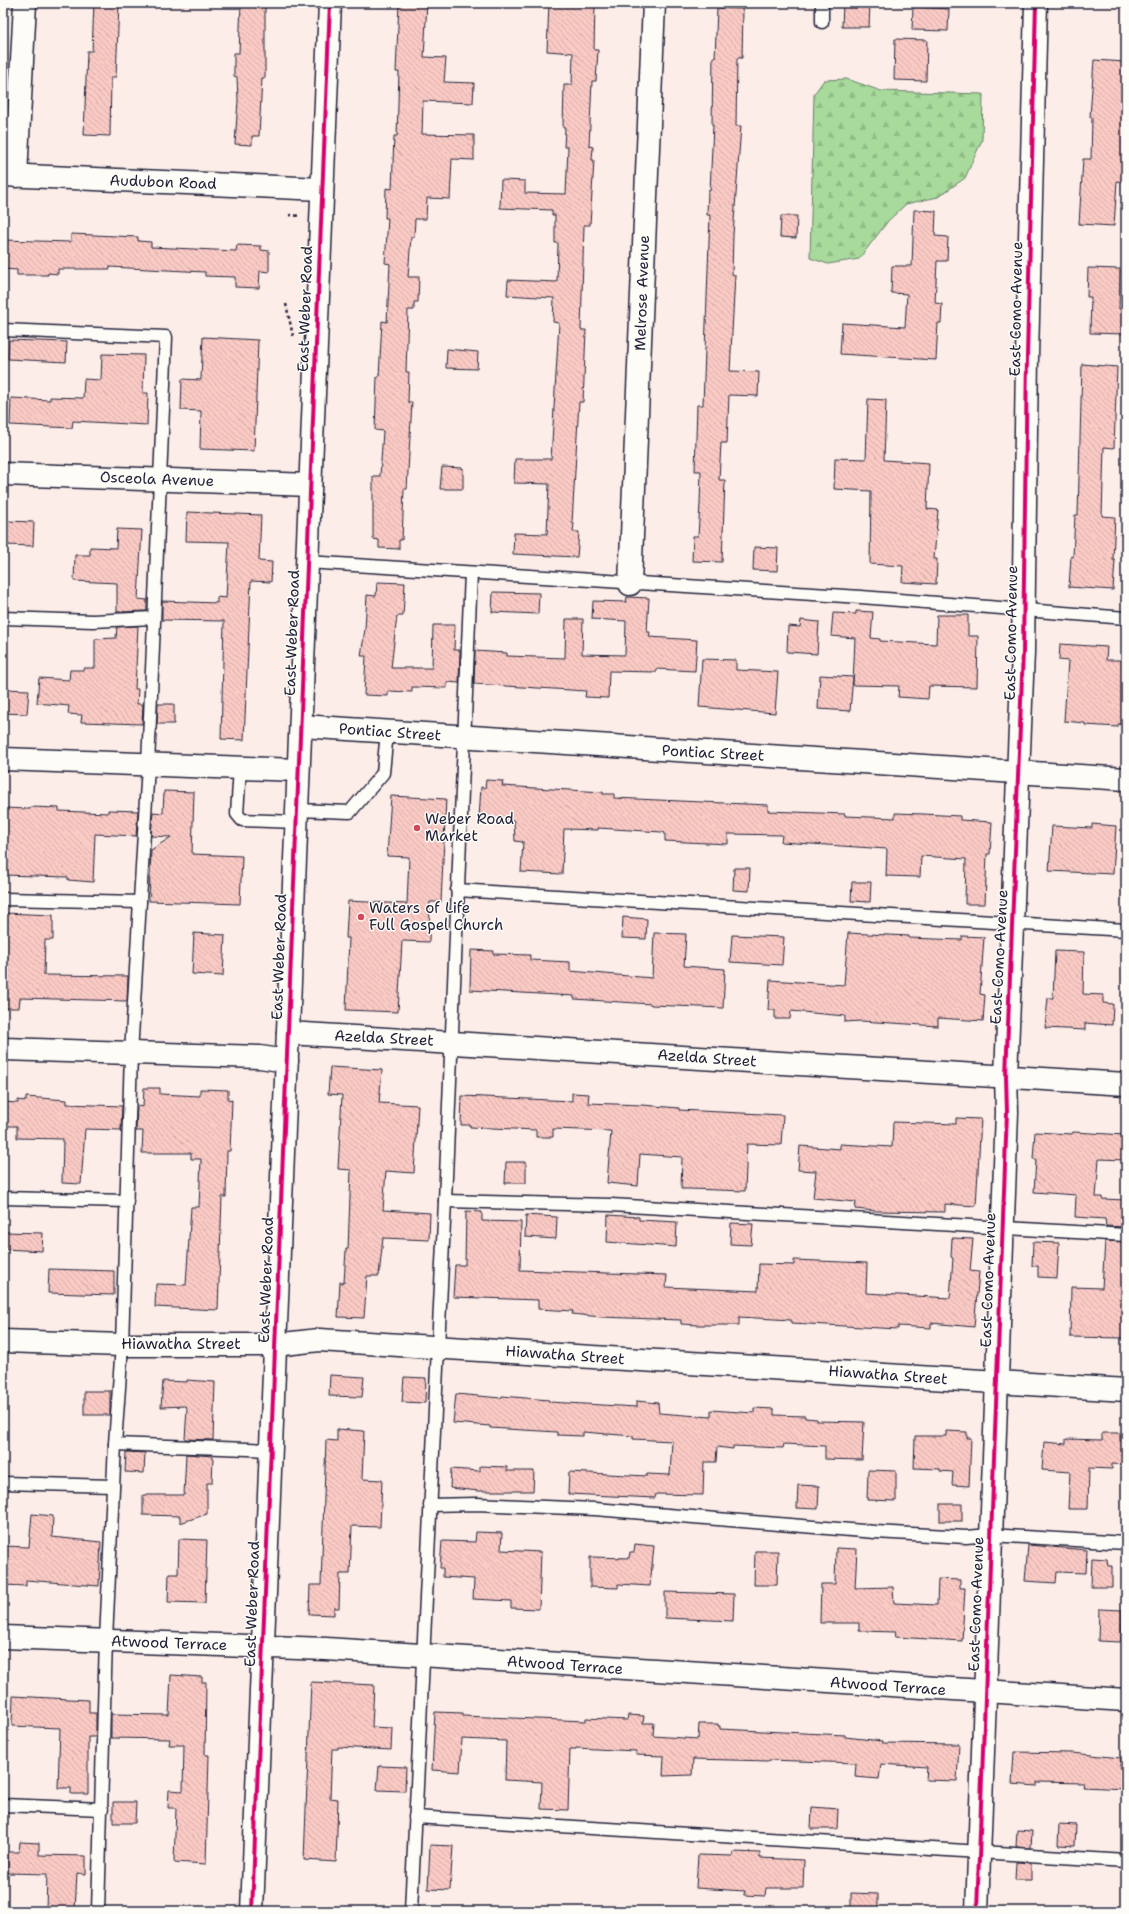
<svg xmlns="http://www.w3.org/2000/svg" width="1129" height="1914" viewBox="0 0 1129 1914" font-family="'Shantell Sans',sans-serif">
<defs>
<pattern id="forest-firs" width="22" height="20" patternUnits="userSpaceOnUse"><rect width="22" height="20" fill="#a8da9b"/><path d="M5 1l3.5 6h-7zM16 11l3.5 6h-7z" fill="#90bb86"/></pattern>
<pattern id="building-back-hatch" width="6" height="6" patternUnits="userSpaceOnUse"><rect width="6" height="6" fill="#facac4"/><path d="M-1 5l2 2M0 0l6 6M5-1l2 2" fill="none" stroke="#d6ada9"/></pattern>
</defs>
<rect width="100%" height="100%" fill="#fcede8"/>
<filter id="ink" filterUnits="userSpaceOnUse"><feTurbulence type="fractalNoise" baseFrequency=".025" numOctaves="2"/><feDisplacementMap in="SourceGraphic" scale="8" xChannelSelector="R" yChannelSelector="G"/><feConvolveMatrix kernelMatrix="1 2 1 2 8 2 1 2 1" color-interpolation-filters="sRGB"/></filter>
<g filter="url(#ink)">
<polygon fill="url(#forest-firs)" stroke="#657e6b" points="847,79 881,91 983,94 982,140 965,178 938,197 906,204 888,221 859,259 828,264 810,258 814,94 824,80"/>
<g fill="url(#building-back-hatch)" stroke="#22223b">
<polygon points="94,3 119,3 116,77 111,77 110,136 84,135 87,51 92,51"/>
<polygon points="241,3 265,5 265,78 262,78 259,136 252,136 252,145 235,144 238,100 237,77 234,76 234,53 239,53"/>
<polygon points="399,3 427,3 424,57 446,58 444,82 474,83 473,103 423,101 422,134 474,135 474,160 452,159 450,199 427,198 426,219 415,219 414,237 411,237 408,277 419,277 418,302 414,302 414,310 408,310 406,372 409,372 408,402 412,402 407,489 404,489 402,540 399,540 399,549 379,548 379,540 373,539 373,476 380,476 383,431 375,430 377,377 379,377 382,321 387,322 390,264 385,263 388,218 385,218 386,188 392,189 394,136 397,136 399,72 396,72"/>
<polygon points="549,3 595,3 594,50 598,50 596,81 592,81 589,146 593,147 592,160 594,160 590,225 584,225 581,330 586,330 584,379 583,402 579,402 572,523 574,523 573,532 579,532 577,557 513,554 514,533 547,534 549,484 514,483 515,459 551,459 559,323 553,322 554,298 507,295 508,280 557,282 558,243 555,243 555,215 552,215 552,210 500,208 501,180 525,181 525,193 566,194 568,147 564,147 565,128 563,128 564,85 572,85 573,53 547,51"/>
<polygon points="843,3 870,4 869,27 842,27"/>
<polygon points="913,7 949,9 948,31 912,30"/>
<polygon points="717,8 743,9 742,58 737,58 736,126 741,126 733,235 732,274 735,275 730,371 759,372 758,396 729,395 727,443 721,443 719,480 725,480 722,562 692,561 693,536 698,536 700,504 701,471 695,471 697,405 703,405 710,215 707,215 708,191 710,191 713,125 712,125 713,57 715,58"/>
<polygon points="895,39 927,40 926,81 894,80"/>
<polygon points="1094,60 1126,62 1126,147 1124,182 1117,181 1114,226 1079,224 1083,159 1091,159 1092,117 1090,117"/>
<polygon points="914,210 936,211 935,236 948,237 947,261 937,261 935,303 942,304 941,323 938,323 936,360 840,354 842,323 905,327 907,294 891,293 892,266 912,266"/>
<polygon points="781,216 797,216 796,238 780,237"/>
<polygon points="71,234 138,237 138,241 151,242 151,247 236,251 237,245 261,246 261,250 269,251 269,272 260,271 259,288 235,287 235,277 205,276 205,272 110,267 110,269 58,269 58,274 48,273 48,275 17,275 17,270 3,269 3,240 71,242"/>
<polygon points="1088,268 1120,269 1119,309 1125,309 1124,334 1090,333 1091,297 1087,297"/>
<polygon points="203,337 258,340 254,451 200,449 201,411 181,410 182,379 201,380 201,377"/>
<polygon points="9,340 67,342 66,362 8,359"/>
<polygon points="447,349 478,352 477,369 446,368"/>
<polygon points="102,354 144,355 143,393 148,393 147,425 73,421 72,428 10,425 11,398 50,400 50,397 83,398 84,379 101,380"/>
<polygon points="1082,364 1117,367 1114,448 1104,447 1102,516 1115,517 1113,560 1115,560 1113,590 1069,587 1071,556 1073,557 1075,515 1078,515"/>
<polygon points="868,399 886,400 884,460 929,463 927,509 938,510 934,559 937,559 936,584 902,582 903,566 870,564 871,491 834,489 835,458 866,459"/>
<polygon points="442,467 463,468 463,489 440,489"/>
<polygon points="187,512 261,515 259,561 272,562 271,582 251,581 244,740 221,739 224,621 162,620 162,601 217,603 217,597 226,598 229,542 186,541"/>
<polygon points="7,521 34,522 33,546 6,545"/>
<polygon points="117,529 142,530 138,599 147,600 147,611 117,612 117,583 74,581 75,555 90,555 90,547 116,548"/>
<polygon points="754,547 778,548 777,571 753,570"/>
<polygon points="377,582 405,583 403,616 397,616 391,668 432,668 433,625 455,625 454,650 460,650 459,683 447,682 447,688 412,687 412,692 388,691 388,696 364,695 366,656 361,656 365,629 367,595 376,596"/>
<polygon points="493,592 539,593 538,614 492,612"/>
<polygon points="627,597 649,598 647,632 650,632 649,637 697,640 695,671 656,669 656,672 609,671 608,698 585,697 586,691 474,684 475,651 507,653 507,656 565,658 566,619 583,619 582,654 625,655 626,621 592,619 593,601 626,602"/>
<polygon points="856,611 873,612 871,638 880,639 880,641 936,644 937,615 968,615 968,636 978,636 977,687 929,686 928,699 898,697 899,686 853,685 855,638 831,636 833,613 856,614"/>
<polygon points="801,620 819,622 817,654 787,652 788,626 800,627"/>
<polygon points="138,626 135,689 138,689 137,704 143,704 142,724 81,722 82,715 68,714 69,706 37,703 39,678 69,680 70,670 84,670 84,668 95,668 95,639 116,638 117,627"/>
<polygon points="1060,644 1107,647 1106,660 1126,660 1126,725 1118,724 1118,727 1085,725 1085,723 1064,721 1068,661 1059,660"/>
<polygon points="702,659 736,660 736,670 778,672 775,713 699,707"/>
<polygon points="820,675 853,677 850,711 818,709"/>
<polygon points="3,689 29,690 27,714 3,713"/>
<polygon points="158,704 174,704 174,724 157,724"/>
<polygon points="486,780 503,781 502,786 603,792 603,794 614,794 614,798 768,805 768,811 845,814 845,816 895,818 895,813 923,814 960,816 960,820 992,822 990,854 987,854 985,904 965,904 966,859 921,856 920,877 886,876 887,849 781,842 782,835 728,834 728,844 665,841 665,833 662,832 598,828 598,830 564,829 562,874 521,872 523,842 515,841 514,821 479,818 481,787 485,788"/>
<polygon points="164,791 194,792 192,854 242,856 240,904 149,901 151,850 171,837 151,836 153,812 163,813"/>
<polygon points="391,796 446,799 441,902 430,902 429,942 402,941 398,1012 346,1010 349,938 346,938 348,901 407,904 409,857 387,856"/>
<polygon points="31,807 59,808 59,811 108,813 108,810 138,811 136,836 95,834 93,882 68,880 68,877 3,875 3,808 30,809"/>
<polygon points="1092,824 1116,826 1113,874 1049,871 1052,826 1092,828"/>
<polygon points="734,868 750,868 749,891 733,890"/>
<polygon points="852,882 871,882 870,902 851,901"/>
<polygon points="3,913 53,915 53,940 45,940 44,975 128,976 127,1001 20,998 19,1008 3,1008 5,942 3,942"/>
<polygon points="623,917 647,919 646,939 622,938"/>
<polygon points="194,933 225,935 223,976 192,974"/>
<polygon points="654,933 686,934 684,966 725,969 723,1008 651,1005 651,1004 574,999 574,996 470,990 471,950 494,951 493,954 530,955 530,960 570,962 570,971 652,978"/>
<polygon points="848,933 909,936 909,938 962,940 962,936 984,937 980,994 985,995 983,1021 938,1018 938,1026 861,1021 845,1022 845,1016 791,1011 790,1019 775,1019 775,1010 768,1010 770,980 844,985"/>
<polygon points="732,935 784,937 782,965 730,962"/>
<polygon points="1055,951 1084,952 1083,994 1103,995 1103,1003 1113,1004 1112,1025 1085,1023 1085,1030 1045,1028 1048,998 1053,998"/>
<polygon points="330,1067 382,1070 379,1103 418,1105 414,1173 386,1171 383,1210 430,1213 429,1240 383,1238 379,1276 367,1276 364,1318 338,1317 340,1282 344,1283 346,1249 348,1249 351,1170 338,1169 342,1095 328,1094"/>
<polygon points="144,1088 160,1088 160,1094 200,1096 200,1089 228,1090 228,1101 232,1100 230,1151 227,1151 226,1197 222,1197 218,1310 155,1307 156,1284 186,1285 191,1207 199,1207 201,1159 191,1159 191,1153 142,1153 143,1131 136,1131 137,1106 143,1107"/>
<polygon points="572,1093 589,1094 588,1103 642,1105 679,1108 679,1110 783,1115 781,1145 747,1144 745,1191 690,1189 681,1189 682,1157 640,1154 638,1186 607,1183 611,1131 553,1129 553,1137 536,1137 536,1130 470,1127 470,1125 461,1125 462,1096 572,1101"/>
<polygon points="26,1097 67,1100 67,1104 122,1106 121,1130 85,1129 81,1184 62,1183 63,1139 17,1138 17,1126 3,1126 3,1102 18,1103 18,1100 26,1101"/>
<polygon points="956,1118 981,1119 976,1206 945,1204 945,1212 875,1211 855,1209 856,1202 813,1198 816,1171 798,1170 800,1146 840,1149 840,1144 892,1147 893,1122 956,1124"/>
<polygon points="1035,1132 1072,1134 1073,1132 1126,1135 1126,1160 1099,1159 1096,1197 1102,1197 1102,1199 1126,1200 1126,1227 1106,1226 1105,1219 1075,1217 1076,1195 1034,1192 1036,1159 1033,1159"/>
<polygon points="506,1162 526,1162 526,1183 505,1183"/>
<polygon points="466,1211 482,1212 482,1221 521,1222 520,1270 667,1275 666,1287 758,1291 759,1264 794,1265 794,1260 867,1263 866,1293 950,1298 953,1258 951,1257 952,1238 973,1239 970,1271 979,1272 974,1327 931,1323 931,1328 898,1326 898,1329 791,1323 791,1320 739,1317 739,1325 698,1325 681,1324 681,1320 601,1317 572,1314 573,1311 538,1309 538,1300 453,1297 455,1265 465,1265"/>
<polygon points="526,1215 557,1217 556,1239 525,1237"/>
<polygon points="608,1215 639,1217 639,1220 677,1222 676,1247 607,1242"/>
<polygon points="731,1223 753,1224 751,1245 730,1244"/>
<polygon points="3,1232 43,1233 42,1251 3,1249"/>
<polygon points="1105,1241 1125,1242 1122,1296 1126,1297 1126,1334 1124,1334 1123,1338 1070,1337 1071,1287 1102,1288"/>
<polygon points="1033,1242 1059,1243 1057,1278 1038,1277 1038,1266 1032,1266"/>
<polygon points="49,1269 114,1271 114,1295 48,1293"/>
<polygon points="330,1375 364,1377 362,1397 329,1396"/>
<polygon points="404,1377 426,1378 425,1403 402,1402"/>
<polygon points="187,1380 215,1382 213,1440 185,1439 187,1408 185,1406 161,1407 163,1381 187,1382"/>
<rect x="84" y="1391" width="26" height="24"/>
<polygon points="456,1394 501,1398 502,1396 549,1400 549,1402 637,1407 637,1401 658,1403 659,1413 711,1417 711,1410 754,1413 754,1408 774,1409 774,1415 805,1416 805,1418 817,1419 817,1421 864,1422 862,1460 825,1459 825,1446 784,1444 783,1448 733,1446 733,1449 717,1447 716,1462 704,1462 703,1495 656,1494 655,1498 568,1494 569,1472 647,1476 647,1474 670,1475 672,1441 633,1439 633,1436 583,1432 583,1436 557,1435 557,1432 490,1428 490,1426 453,1423"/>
<polygon points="337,1429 364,1431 362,1479 382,1480 380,1527 352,1526 350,1574 340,1574 339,1608 334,1608 334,1615 309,1614 310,1585 321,1585 326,1440 337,1441"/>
<polygon points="946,1431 967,1432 967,1438 971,1438 969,1486 952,1485 953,1472 940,1471 940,1469 914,1468 915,1436 946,1436"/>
<polygon points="1102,1433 1120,1433 1120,1441 1126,1442 1126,1465 1112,1464 1112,1469 1089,1468 1088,1509 1068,1509 1070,1472 1042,1470 1044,1442 1066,1444 1066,1439 1102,1440"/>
<polygon points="126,1452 145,1453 144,1473 125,1472"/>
<polygon points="186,1454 213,1456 212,1483 207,1483 207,1514 180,1523 180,1516 143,1515 143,1495 184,1495"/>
<polygon points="480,1466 507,1467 507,1471 534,1471 533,1491 479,1491 450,1488 451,1469 480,1471"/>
<polygon points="868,1470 896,1471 896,1501 867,1500"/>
<polygon points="798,1485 819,1486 818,1509 797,1508"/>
<rect x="940" y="1504" width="22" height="17"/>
<polygon points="32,1514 53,1516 52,1537 101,1542 99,1586 26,1580 26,1586 3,1585 3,1546 29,1547"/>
<polygon points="476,1532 502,1533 501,1550 541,1552 539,1609 511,1608 511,1601 473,1599 474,1579 443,1577 443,1568 440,1568 442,1541 475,1542"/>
<polygon points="179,1539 207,1540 205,1603 168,1602 169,1574 178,1574"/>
<polygon points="635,1544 654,1546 650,1586 618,1584 618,1588 590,1587 590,1557 629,1558 630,1552 634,1552"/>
<polygon points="1028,1545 1087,1550 1086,1573 1057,1572 1056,1583 1025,1581"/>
<polygon points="836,1548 857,1549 855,1588 893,1587 894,1603 937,1605 938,1579 960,1580 960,1588 965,1588 962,1641 895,1637 896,1632 859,1631 859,1623 820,1623 821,1584 835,1584"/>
<polygon points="755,1551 778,1551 777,1585 754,1585"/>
<polygon points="1092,1558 1107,1559 1108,1566 1112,1566 1112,1587 1091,1587"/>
<polygon points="665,1592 734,1594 733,1621 665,1618"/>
<polygon points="1099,1609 1122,1610 1121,1642 1098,1641"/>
<polygon points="171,1675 202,1677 202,1682 206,1682 205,1755 209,1755 206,1864 174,1862 176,1808 168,1808 169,1790 183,1791 184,1745 169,1745 170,1739 111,1738 111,1714 169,1715"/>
<polygon points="311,1682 374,1685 372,1727 392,1728 391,1750 338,1747 338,1749 332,1749 330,1798 338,1799 336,1862 304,1860"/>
<polygon points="13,1696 89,1700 89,1713 96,1713 96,1737 88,1737 88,1794 71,1794 71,1788 58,1788 60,1728 12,1726"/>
<polygon points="435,1712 463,1713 463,1716 586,1721 586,1718 627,1720 628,1715 644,1716 643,1723 654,1723 653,1736 698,1739 699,1724 718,1724 718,1726 720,1726 720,1729 845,1735 845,1737 882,1741 882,1743 959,1744 957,1781 926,1780 927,1767 881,1764 879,1779 855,1777 856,1763 769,1760 769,1761 693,1759 692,1775 663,1776 664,1756 636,1755 636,1751 576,1748 576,1749 570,1749 568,1810 541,1809 542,1782 505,1780 506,1741 462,1739 460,1772 432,1770"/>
<polygon points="1014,1752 1072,1753 1121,1758 1120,1766 1126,1767 1126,1789 1083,1787 1084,1783 1037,1782 1037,1786 1012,1784"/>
<polygon points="379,1766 406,1767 405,1791 377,1790"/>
<polygon points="113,1802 136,1802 135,1823 113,1823"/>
<polygon points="812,1807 838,1809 837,1829 811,1829"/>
<polygon points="1059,1824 1076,1825 1075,1846 1058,1845"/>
<polygon points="1017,1830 1032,1831 1031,1848 1016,1847"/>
<polygon points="20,1842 39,1843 39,1855 86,1856 86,1874 77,1873 75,1911 46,1911 47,1874 8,1873 8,1852 19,1852"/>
<polygon points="430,1845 453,1846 450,1890 428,1889"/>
<polygon points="734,1852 760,1853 760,1858 804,1860 803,1888 766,1888 765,1896 744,1895 745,1891 696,1888 698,1855 733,1856"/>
<polygon points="1016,1862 1031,1863 1031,1880 1015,1880"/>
<polygon points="851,1893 878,1894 878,1911 851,1911"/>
</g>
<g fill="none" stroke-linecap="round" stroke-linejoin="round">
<g stroke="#22223b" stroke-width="15">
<g id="lane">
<polyline points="822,22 822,3"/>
<polyline points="3,330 166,337 148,765 131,1054 122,1345 115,1444 106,1640 98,1911"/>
<polyline points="307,562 861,597 1126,618"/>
<polyline points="3,618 93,621 153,618"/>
<polyline points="240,768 237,814 242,820 297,822"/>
<polyline points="297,810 350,812 383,773 387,732"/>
<polyline points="457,890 1126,930"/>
<polyline points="3,899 140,902"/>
<polyline points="3,1198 127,1201"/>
<polyline points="445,1201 611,1205 1126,1235"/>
<polyline points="115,1444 271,1450"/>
<polyline points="3,1483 113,1486"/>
<polyline points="430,1505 476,1504 595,1509 875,1532 966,1537 990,1535 1126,1543"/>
<polyline points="3,1805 102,1809"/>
<polyline points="415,1817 1126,1861"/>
<polyline points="411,1911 445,1201 471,573"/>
</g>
</g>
<g stroke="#22223b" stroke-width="25">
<g id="street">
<polyline points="3,175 322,189"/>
<polyline points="16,176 25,3"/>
<polyline points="3,474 310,485"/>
<polyline points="630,584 654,3"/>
<polyline points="301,726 1126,779"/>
<polyline points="3,759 298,770"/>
<polyline points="288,1033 1126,1084"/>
<polyline points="3,1049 260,1057 287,1061"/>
<polyline points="3,1341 122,1345 275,1345 319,1340 1126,1390"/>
<polyline points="3,1637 326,1649 1126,1700"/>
<polyline points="977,1911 1007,1112 1006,1076 1023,652 1027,356 1036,3"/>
</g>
</g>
<g stroke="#22223b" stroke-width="25">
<polyline id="secondary" points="252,1911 330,3"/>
</g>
<g stroke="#22223b" stroke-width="2.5" stroke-dasharray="3 3" stroke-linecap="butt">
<polyline points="289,215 300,216"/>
<polyline points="286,304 293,336"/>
</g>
<use href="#lane" stroke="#fdfcf7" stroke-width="12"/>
<use href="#street" stroke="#fdfcf7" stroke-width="22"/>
<use href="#secondary" stroke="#fdfcf7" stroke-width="22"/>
<g stroke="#fdfcf7" stroke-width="6">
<g id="cycleway">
<polyline points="252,1911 330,3"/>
<polyline points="977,1911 1007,1112 1006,1076 1023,652 1027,356 1036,3"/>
</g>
</g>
<use href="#cycleway" stroke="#d6006c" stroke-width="4"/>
</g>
</g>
<g fill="#d1495b" stroke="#fdfcf7" stroke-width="1.5">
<circle cx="417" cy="828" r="4"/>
<circle cx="361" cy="917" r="4"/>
</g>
<g text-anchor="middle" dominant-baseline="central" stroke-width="3" stroke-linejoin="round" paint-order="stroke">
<g font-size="15" fill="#22223b" stroke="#fdfcf7">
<text transform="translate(163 182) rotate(2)">Audubon Road</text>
<text transform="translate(642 293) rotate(-88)">Melrose Avenue</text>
<text transform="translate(305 309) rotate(-88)">East Weber Road</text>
<text transform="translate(1016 309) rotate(-89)">East Como Avenue</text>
<text transform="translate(157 479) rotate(2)">Osceola Avenue</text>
<text transform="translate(292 633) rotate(-88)">East Weber Road</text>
<text transform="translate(1011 633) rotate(-89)">East Como Avenue</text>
<text transform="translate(390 732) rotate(4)">Pontiac Street</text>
<text transform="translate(713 753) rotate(3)">Pontiac Street</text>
<text transform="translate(279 957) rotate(-88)">East Weber Road</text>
<text transform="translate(999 957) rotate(-87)">East Como Avenue</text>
<text transform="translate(384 1038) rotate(3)">Azelda Street</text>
<text transform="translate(707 1058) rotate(4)">Azelda Street</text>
<text transform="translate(266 1280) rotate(-88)">East Weber Road</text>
<text transform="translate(988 1280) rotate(-88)">East Como Avenue</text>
<text x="181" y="1344">Hiawatha Street</text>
<text transform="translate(565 1355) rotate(4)">Hiawatha Street</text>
<text transform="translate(888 1375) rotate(4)">Hiawatha Street</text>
<text transform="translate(252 1604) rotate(-88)">East Weber Road</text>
<text transform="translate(976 1604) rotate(-88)">East Como Avenue</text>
<text transform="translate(169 1643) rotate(2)">Atwood Terrace</text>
<text transform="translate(565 1665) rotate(4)">Atwood Terrace</text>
<text transform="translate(888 1686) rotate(4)">Atwood Terrace</text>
</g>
<g font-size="15" fill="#22223b" stroke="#fdfcf7" text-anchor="start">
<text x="425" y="819">Weber Road<tspan x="425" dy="17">Market</tspan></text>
<text x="369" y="908">Waters of Life<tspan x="369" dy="17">Full Gospel Church</tspan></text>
</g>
</g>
<rect width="1129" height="1914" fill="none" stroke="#fdfcf7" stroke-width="16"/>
<rect x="8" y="8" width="1113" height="1898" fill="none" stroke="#22223b" stroke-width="1.5" filter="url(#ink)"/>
</svg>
